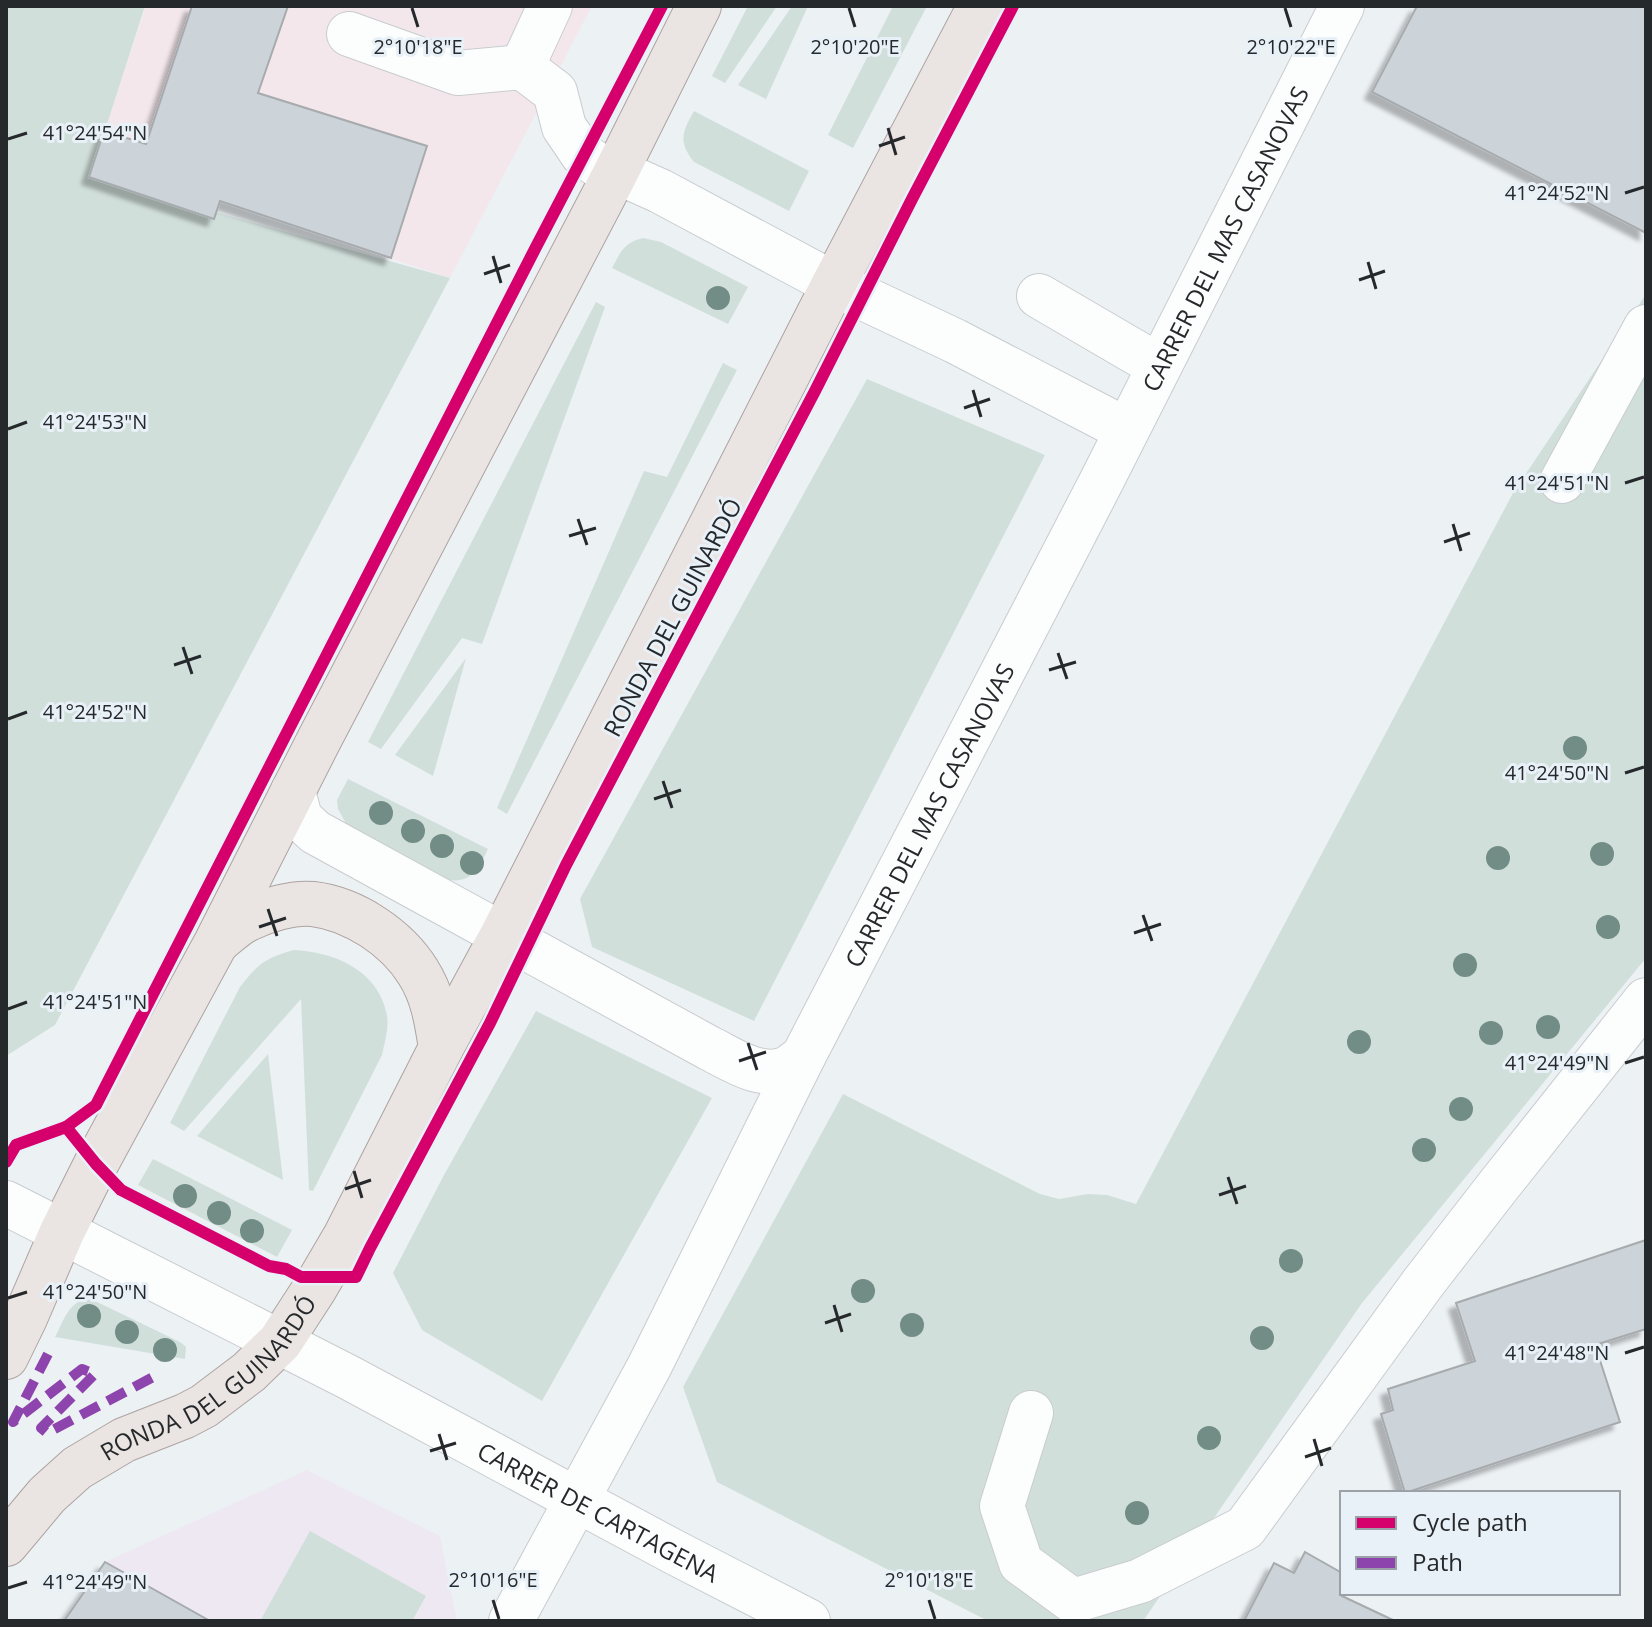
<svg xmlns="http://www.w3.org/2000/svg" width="1652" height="1627" viewBox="0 0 1652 1627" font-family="'Open Sans',sans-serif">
<defs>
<filter id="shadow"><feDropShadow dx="-7" dy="7" stdDeviation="2" flood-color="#0004"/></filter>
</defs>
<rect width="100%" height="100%" fill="#ecf1f4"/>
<polygon fill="#f3e7ec" points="146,6 592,6 450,278 220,202 89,177"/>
<polygon fill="#eee8f3" points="307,1470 440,1536 457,1621 64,1621 105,1562"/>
<g fill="#d1dfdb">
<polygon points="6,6 145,6 90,177 450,278 55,1025 6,1056"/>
<polygon points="748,6 777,6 725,83 712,76"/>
<polygon points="792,6 808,6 766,99 738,85"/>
<polygon points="893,6 927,6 853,148 828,135"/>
<path d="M694,111L809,171L789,211L694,162C678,142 682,132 694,111Z"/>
<path d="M643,238L661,242L748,287L728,324L612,268C621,252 623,243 643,238Z"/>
<polygon points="1646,294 1646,958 1362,1303 1143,1621 988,1621 717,1482 683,1387 843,1094 1040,1194 1059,1199 1088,1194 1107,1195 1136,1204 1513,493"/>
<polygon points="596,302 605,307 482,644 462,638 381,749 368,742"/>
<polygon points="723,363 737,370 507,814 497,808 644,471 667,477"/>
<polygon points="867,379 1045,455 754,1021 592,947 580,899"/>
<polygon points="466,658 433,776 395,755"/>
<path d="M348,779L488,849C478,869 473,883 448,880L348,827L338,809L337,800Z"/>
<path d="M294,950C333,952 376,969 386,1011C390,1025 385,1041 382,1055L313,1191L309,1190L301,999L184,1131L170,1123L240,987C258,964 265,958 294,950Z"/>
<polygon points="536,1011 712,1098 542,1401 422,1330 393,1273 444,1175"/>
<polygon points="268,1054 283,1180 197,1136"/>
<polygon points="153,1159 292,1230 277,1257 138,1185"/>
<path d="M86,1299L93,1300L180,1342L186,1347L185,1359L55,1337C63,1322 68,1303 86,1299Z"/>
<polygon points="310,1531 426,1596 412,1621 260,1621"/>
</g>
<g fill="#ccd3d9" stroke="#a7abad" stroke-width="2" filter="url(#shadow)">
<polygon points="192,6 288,6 258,93 427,146 391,258 220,201 214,219 89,177 104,131 146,144"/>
<polygon points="1417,6 1646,6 1646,233 1372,92"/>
<polygon points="1646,1240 1646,1329 1595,1345 1620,1422 1405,1493 1381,1414 1393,1410 1388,1389 1475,1361 1456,1303"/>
<polygon points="1305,1552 1342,1573 1342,1596 1395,1621 1244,1621 1274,1563 1294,1573"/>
<polygon points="105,1562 210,1621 64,1621"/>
</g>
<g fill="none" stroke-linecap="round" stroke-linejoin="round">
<g stroke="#c9cccf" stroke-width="46">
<g id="minor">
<polyline points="349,34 458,73 522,67 555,92 564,127 583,155 614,176 631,178 660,191 834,284 955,341 1113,423 1123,437"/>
<polyline points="522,67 550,6"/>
<polyline points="1039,296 1159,366"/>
<polyline points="1562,481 1646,327"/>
<path d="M293,791L300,818L315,832L709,1048C733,1060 761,1080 788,1068C793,1065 798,1060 803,1057"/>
<path id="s1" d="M6,1203L348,1377L674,1552L808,1621"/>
<polyline points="1031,1413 1002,1506 1021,1563 1073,1601 1140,1581 1245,1528 1423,1283 1499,1185 1646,1000"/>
<path id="s2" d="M511,1621L649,1367L803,1057L1100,484L1342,6"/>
</g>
</g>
<g stroke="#ada3a2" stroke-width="46">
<g id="major">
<path d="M218,941C228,933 237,924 248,919C266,910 293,902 313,904C354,909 397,938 418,972C433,995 437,1022 441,1048"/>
<polyline points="6,1357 25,1318 62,1232 96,1164 216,943 320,738 614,176 699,6"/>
<path id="s3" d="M6,1544L47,1495L77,1468L124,1440L185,1416L204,1406L249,1372L280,1342L315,1288L346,1235L441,1048L503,934L834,284L980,6"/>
</g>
</g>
<use href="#minor" stroke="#fcfdfd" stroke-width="44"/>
<use href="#major" stroke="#eae4e2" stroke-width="44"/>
<polyline stroke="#8e44ad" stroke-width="10" stroke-dasharray="20 10" stroke-linecap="butt" points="48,1354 13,1422 82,1369 95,1374 41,1428 47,1433 155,1376"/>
<g stroke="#e9f1f8" stroke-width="17">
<g id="cycleway">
<polyline points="66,1127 96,1164 121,1190 269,1266 286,1269 301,1277 356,1277 370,1248 490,1023 566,865 815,391 912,199 1013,6"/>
<polyline points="6,1162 16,1145 66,1127 96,1105 536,247 662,6"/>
</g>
</g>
<use href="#cycleway" stroke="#d6006c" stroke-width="12"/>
</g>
<g fill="#718d85">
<circle cx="718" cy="298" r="12"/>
<circle cx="1575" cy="748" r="12"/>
<circle cx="381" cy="813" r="12"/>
<circle cx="413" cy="831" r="12"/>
<circle cx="442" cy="846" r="12"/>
<circle cx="1602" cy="854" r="12"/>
<circle cx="1498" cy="858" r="12"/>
<circle cx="472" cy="863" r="12"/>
<circle cx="1608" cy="927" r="12"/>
<circle cx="1465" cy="965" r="12"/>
<circle cx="1548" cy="1027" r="12"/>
<circle cx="1491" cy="1033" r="12"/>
<circle cx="1359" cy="1042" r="12"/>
<circle cx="1461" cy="1109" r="12"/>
<circle cx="1424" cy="1150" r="12"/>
<circle cx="185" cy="1196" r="12"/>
<circle cx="219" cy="1213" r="12"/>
<circle cx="252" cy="1231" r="12"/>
<circle cx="1291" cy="1261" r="12"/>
<circle cx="863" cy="1291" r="12"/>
<circle cx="89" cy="1316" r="12"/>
<circle cx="912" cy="1325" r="12"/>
<circle cx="127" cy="1332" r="12"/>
<circle cx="1262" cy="1338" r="12"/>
<circle cx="165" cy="1350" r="12"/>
<circle cx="1209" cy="1438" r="12"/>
<circle cx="1137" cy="1513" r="12"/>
</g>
<path fill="none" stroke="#26292c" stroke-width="3" d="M412,8L418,27M849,8L855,27M1285,8L1291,27M888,128L896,155M8,139L27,133M879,146L905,137M1625,193L1644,187M493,256L501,283M1368,262L1376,289M484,274L510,265M1359,280L1385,271M973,390L981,417M964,408L990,399M8,429L27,422M1625,483L1644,477M578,519L587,545M1453,524L1461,551M569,536L596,528M1444,542L1470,533M183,647L192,674M1058,653L1067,679M174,665L201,656M1049,670L1076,662M8,719L27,712M1625,773L1644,767M663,781L672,808M654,799L681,790M268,909L277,936M1143,915L1152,941M259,927L286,918M1134,933L1161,924M8,1009L27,1002M748,1043L757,1070M739,1061L766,1052M1625,1063L1644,1057M354,1171L362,1198M1228,1177L1237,1204M345,1189L371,1180M1219,1195L1246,1186M8,1298L27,1292M834,1305L842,1332M825,1323L851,1314M1625,1353L1644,1347M439,1434L447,1460M1314,1439L1322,1466M430,1451L456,1443M1305,1457L1331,1448M8,1588L27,1582M493,1600L499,1619M929,1600L935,1619"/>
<g text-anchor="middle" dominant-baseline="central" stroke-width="6" stroke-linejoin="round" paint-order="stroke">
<g font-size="24" fill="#26292c" stroke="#e9f1f8">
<text stroke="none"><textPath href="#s2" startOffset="1556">CARRER DEL MAS CASANOVAS</textPath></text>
<text transform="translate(672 617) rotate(-62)">RONDA DEL GUINARDÓ</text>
<text stroke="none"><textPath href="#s2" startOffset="908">CARRER DEL MAS CASANOVAS</textPath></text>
<text stroke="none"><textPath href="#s3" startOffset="266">RONDA DEL GUINARDÓ</textPath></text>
<text stroke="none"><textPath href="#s1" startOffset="668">CARRER DE CARTAGENA</textPath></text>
</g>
</g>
<g font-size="20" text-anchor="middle" fill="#26292c" stroke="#e9f1f8" stroke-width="6" stroke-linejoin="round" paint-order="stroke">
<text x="418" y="54">2°10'18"E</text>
<text x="855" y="54">2°10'20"E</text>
<text x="1291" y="54">2°10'22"E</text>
<text x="95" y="140">41°24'54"N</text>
<text x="1557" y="200">41°24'52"N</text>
<text x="95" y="429">41°24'53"N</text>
<text x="1557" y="490">41°24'51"N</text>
<text x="95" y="719">41°24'52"N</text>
<text x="1557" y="780">41°24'50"N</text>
<text x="95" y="1009">41°24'51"N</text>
<text x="1557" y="1070">41°24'49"N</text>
<text x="95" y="1299">41°24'50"N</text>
<text x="1557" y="1360">41°24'48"N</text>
<text x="493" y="1587">2°10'16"E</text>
<text x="929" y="1587">2°10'18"E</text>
<text x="95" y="1589">41°24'49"N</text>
</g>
<rect width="1652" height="1627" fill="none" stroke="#26292c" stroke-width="16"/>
<rect x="1340" y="1491" width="280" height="104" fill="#e9f1f8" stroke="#9ba1a6" stroke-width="2"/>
<rect x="1356" y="1517" width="40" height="12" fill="#d6006c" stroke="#9ba1a6" stroke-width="2"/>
<text x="1412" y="1531" font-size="24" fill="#26292c">Cycle path</text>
<rect x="1356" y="1557" width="40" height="12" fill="#8e44ad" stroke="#9ba1a6" stroke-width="2"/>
<text x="1412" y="1571" font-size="24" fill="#26292c">Path</text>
</svg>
